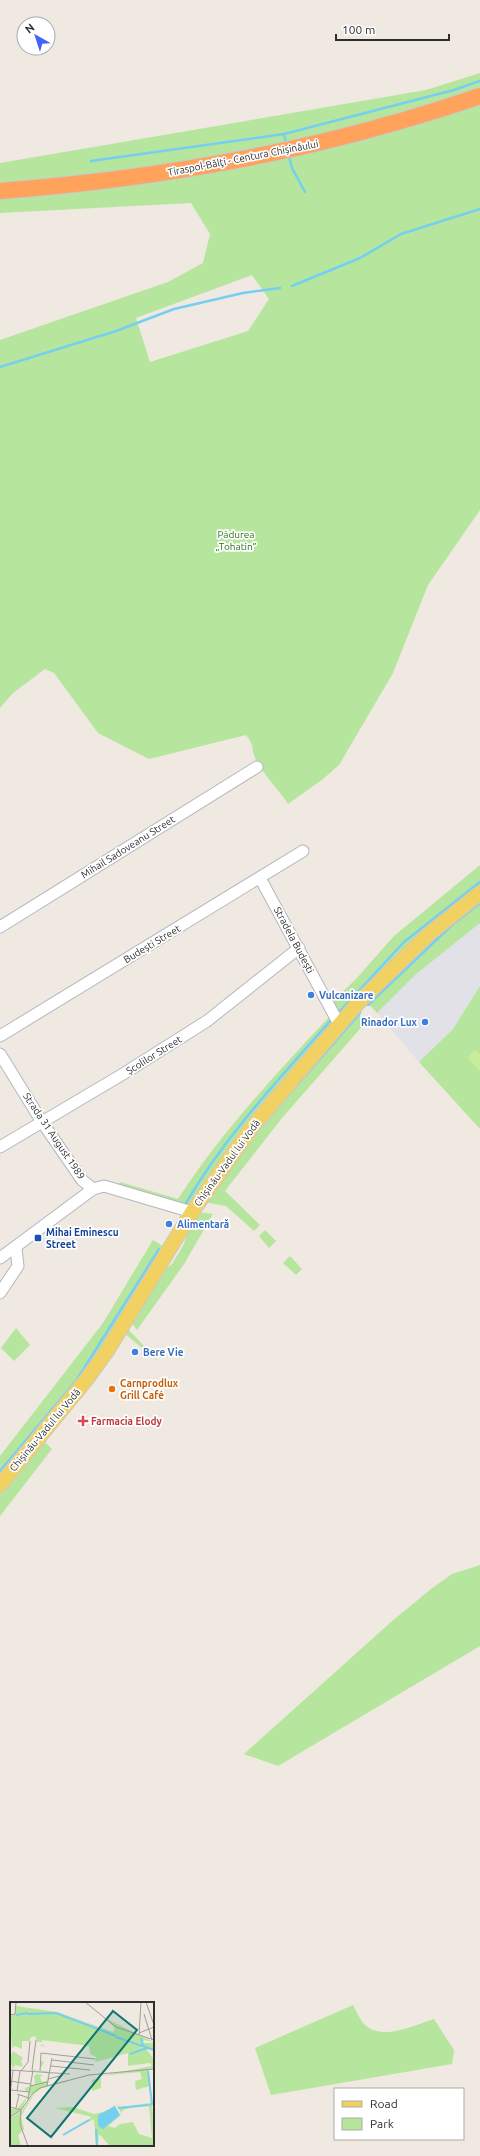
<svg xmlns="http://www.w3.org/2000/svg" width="480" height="2156" viewBox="0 0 480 2156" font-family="Ubuntu,sans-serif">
<rect width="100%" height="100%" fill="#efe9e1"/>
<polygon fill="#e3e1e8" points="480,923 480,986 453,1029 419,1062 377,1013 415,975"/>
<g fill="#b6e59e" fill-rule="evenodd">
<polygon points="480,73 480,89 400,116 178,166 0,185 0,163 426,90"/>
<path d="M480,100V510L428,585L393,673L339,765L323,779L288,804C279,790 259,770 254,755C251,744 254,746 246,735L149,759L98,733L54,673L45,669L13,693L0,708V340L168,282L203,263L210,234L191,203L0,213V195L60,190ZM252,275L269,299L248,331L150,362L136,318Z"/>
<polygon points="480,865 480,888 343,1013 337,1011 333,1005 335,999 356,979 394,936"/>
<polygon points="480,898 480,923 415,975 377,1013 366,1001 405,962"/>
<polygon points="480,986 480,1129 419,1062 453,1029"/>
<polygon points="356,1012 366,1022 282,1118 225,1191 260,1225 254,1231 226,1206 204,1202 260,1124"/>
<path d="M332,1014L333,1023L269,1096L234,1141L189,1205L118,1185L120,1182L178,1199C220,1134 278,1071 332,1014Z"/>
<polygon points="198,1212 213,1214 184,1264 137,1330 131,1322 160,1273 172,1264 184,1244 188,1229"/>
<polygon points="265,1230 276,1241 269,1248 259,1236"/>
<polygon points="153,1240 164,1247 99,1355 0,1476 0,1456 103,1323"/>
<polygon points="290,1256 302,1269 296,1275 283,1263"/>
<polygon points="16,1328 30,1345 14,1361 1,1348"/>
<polygon points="127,1328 159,1362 124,1333"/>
<polygon points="43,1440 52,1449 0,1516 0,1491"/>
<polygon points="480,1565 480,1646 278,1766 244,1754 391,1622 431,1589 452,1574"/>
<path d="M353,2005C356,2011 360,2019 364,2024C382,2042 414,2025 434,2019L454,2050L452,2064L271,2095L255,2048Z"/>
</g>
<polygon fill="#c9ec9a" points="475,1050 480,1054 480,1071 467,1058"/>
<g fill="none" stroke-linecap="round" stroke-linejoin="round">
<g stroke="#75cff0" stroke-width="2.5">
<polyline points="284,134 286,143"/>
<polyline points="289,157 292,168 305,192"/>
<polyline points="91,161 284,134 454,90 480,81"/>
<polyline points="292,286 360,258 401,234 480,209"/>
<polyline points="0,367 116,331 174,309 243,293 280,288"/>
<polyline points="368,1005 453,924 480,903"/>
<polyline points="340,1011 404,942 480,882"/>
<polyline points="297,1085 360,1013"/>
<path d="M186,1203C225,1136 280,1078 331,1020"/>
<polyline points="0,1471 76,1381 159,1249"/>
</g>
<g stroke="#b4b7c1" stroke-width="13">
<g id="minor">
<polyline points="260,878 339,1024"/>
<polyline points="0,927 257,767"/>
<polyline points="0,1036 303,851"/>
<polyline points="0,1054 42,1122 82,1180 93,1189"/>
<polyline points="0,1147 123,1074 207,1021 299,948"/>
<polyline points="0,1258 93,1189 104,1186 192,1212"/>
<polyline points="0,1293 18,1266 16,1248"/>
</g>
</g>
<g stroke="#c9c9c9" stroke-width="16">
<polyline id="major" points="0,1485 86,1380 107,1351 192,1212 252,1127 358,1003 429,934 480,893"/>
</g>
<g stroke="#c9c9c9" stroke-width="18">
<path id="highway" d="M0,191C166,178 322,150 480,96"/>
</g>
<use href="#minor" stroke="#fff" stroke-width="11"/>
<use href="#major" stroke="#f2d163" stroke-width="14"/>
<use href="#highway" stroke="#ffa35c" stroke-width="16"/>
</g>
<g fill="#3f7fe0" stroke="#fff" stroke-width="1.5">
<circle cx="311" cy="995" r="4"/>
<circle cx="425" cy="1022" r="4"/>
<circle cx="169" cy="1224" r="4"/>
<circle cx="135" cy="1352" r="4"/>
</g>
<rect fill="#1a4fb4" stroke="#fff" stroke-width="1.5" x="34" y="1234" width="8" height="8" rx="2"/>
<circle fill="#e8710a" stroke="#fff" stroke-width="1.5" cx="112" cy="1389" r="4"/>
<path fill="#e0444e" stroke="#fff" stroke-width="1.5" d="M81 1415h4v4h4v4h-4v4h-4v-4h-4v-4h4z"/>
<g text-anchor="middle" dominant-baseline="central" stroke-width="3.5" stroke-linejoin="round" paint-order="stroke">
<g font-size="10" fill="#2e2e2e" stroke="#fff">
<text transform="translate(243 158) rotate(-11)">Tiraspol-Bălţi - Centura Chișinăului</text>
<text transform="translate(128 847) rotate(-32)">Mihail Sadoveanu Street</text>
<text transform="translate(294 940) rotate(62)">Stradela Budești</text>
<text transform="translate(152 944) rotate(-31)">Budești Street</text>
<text transform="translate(154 1055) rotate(-32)">Școlilor Street</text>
<text transform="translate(54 1136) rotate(56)">Strada 31 August 1989</text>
<text transform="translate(227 1163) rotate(-54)">Chișinău-Vadul lui Vodă</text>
<text transform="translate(45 1430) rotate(-50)">Chișinău-Vadul lui Vodă</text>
</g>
<g font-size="10" fill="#2c6e1b" stroke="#fff">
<text x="236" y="534">Pădurea<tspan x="236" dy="12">„Tohatin”</tspan></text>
</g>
<g font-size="10" font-weight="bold" fill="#366cbe" stroke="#fff" text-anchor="start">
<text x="319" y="995">Vulcanizare</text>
<text x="417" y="1022" text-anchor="end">Rinador Lux</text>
<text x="177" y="1224">Alimentară</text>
<text x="143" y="1352">Bere Vie</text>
</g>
<g font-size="10" font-weight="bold" fill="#164399" stroke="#fff" text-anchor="start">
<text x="46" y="1232">Mihai Eminescu<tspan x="46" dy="12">Street</tspan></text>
</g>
<g font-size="10" font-weight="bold" fill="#c56008" stroke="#fff" text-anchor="start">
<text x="120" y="1383">Carnprodlux<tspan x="120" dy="12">Grill Café</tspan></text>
</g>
<g font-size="10" font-weight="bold" fill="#be3a42" stroke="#fff" text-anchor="start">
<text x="91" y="1421">Farmacia Elody</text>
</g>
</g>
<g transform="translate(10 2002)">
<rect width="144" height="144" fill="#efe9e1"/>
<path d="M6,4L47,10L103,30L105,26L95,16L144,40L134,38L133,41H144V49L136,47L144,57V66L138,69L142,97L144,144H100L89,132L88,144H86L84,117L51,134L82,115L45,106L63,105L84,112L97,109L105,103L104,115L112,112L106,102L110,105L141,101L139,84L126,88L125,79L132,77L130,70L90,74L142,64L140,61L118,64V51L85,60L86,55L80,52L79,44L32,38V43L37,45L31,44L32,40H27L25,34L20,36V39H12V47L5,44L2,46L0,14L5,12ZM129,103L139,104L142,136L129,132L123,120L110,122L105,126L98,124L111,113L113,108ZM3,49L13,56L11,59L13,65L5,63L3,67L0,56ZM31,59L34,60L30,68L33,69H39L41,60L39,69L36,70L39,71L38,83L61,77L32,86L24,92L11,114L14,127L8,133L11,144H0V116L12,109L25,89L17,95L12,107L0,115V107H7L17,95L19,90L15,89V86L20,84L21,87V83H25L24,74L27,72L33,73L30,75L32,80L37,79L38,71L24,68L23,67L30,69ZM91,76V86L82,89V78Z" fill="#b6e59e" fill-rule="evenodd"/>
<path d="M105,104L110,113L93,127L90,126L91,124L88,125V113Z" fill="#75cff0"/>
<path fill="none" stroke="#75cff0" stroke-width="2" d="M18,12L46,11L106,34M6,13L18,11M106,35L132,44M131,36L133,44L144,48M120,52L137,46M138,69L142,102L140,103M108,106L139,103M86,127L87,144M53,133L79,118"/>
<path fill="none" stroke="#a29e99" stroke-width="1" d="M75,0L106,25L144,38M136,0L144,23M134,12L142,38M0,13L5,12L6,0M129,31L144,25M129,33L131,0M31,51L85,57M42,58L84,63M41,64L80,68M0,68L60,72M22,68L26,38M11,69L18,60L20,39M30,69L31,51M38,77L53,73M0,79L20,82M20,84L37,80M37,84L42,56M1,88L19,90M7,89L10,69M0,91L3,69M7,92L19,96M18,98L23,68M0,105L11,108L10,122L18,144M6,106L9,93M0,115L11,108L23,91L30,86L79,73L144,67"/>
<path fill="#0f766e" fill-opacity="0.15" stroke="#0f766e" stroke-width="2" d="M103,9L127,28L41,135L17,116Z"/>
<rect width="144" height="144" fill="none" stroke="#2e2e2e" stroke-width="2"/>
</g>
<rect x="334" y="2088" width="130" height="52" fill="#ffffff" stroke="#ababab"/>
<rect x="342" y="2101" width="20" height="6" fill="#f2d163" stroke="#ababab"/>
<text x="370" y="2108" font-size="12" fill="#2e2e2e">Road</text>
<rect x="342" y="2118" width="20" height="12" fill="#b6e59e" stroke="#ababab"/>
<text x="370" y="2128" font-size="12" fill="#2e2e2e">Park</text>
<g transform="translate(36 36) rotate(321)"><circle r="19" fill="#ffffff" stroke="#ababab"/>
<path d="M0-3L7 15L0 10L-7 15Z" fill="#4264fb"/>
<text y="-6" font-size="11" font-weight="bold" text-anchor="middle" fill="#2e2e2e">N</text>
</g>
<path d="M336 34v6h113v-6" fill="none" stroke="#2e2e2e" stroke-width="2"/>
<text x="342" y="34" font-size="12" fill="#2e2e2e" stroke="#ffffff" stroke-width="3" paint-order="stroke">100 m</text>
</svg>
